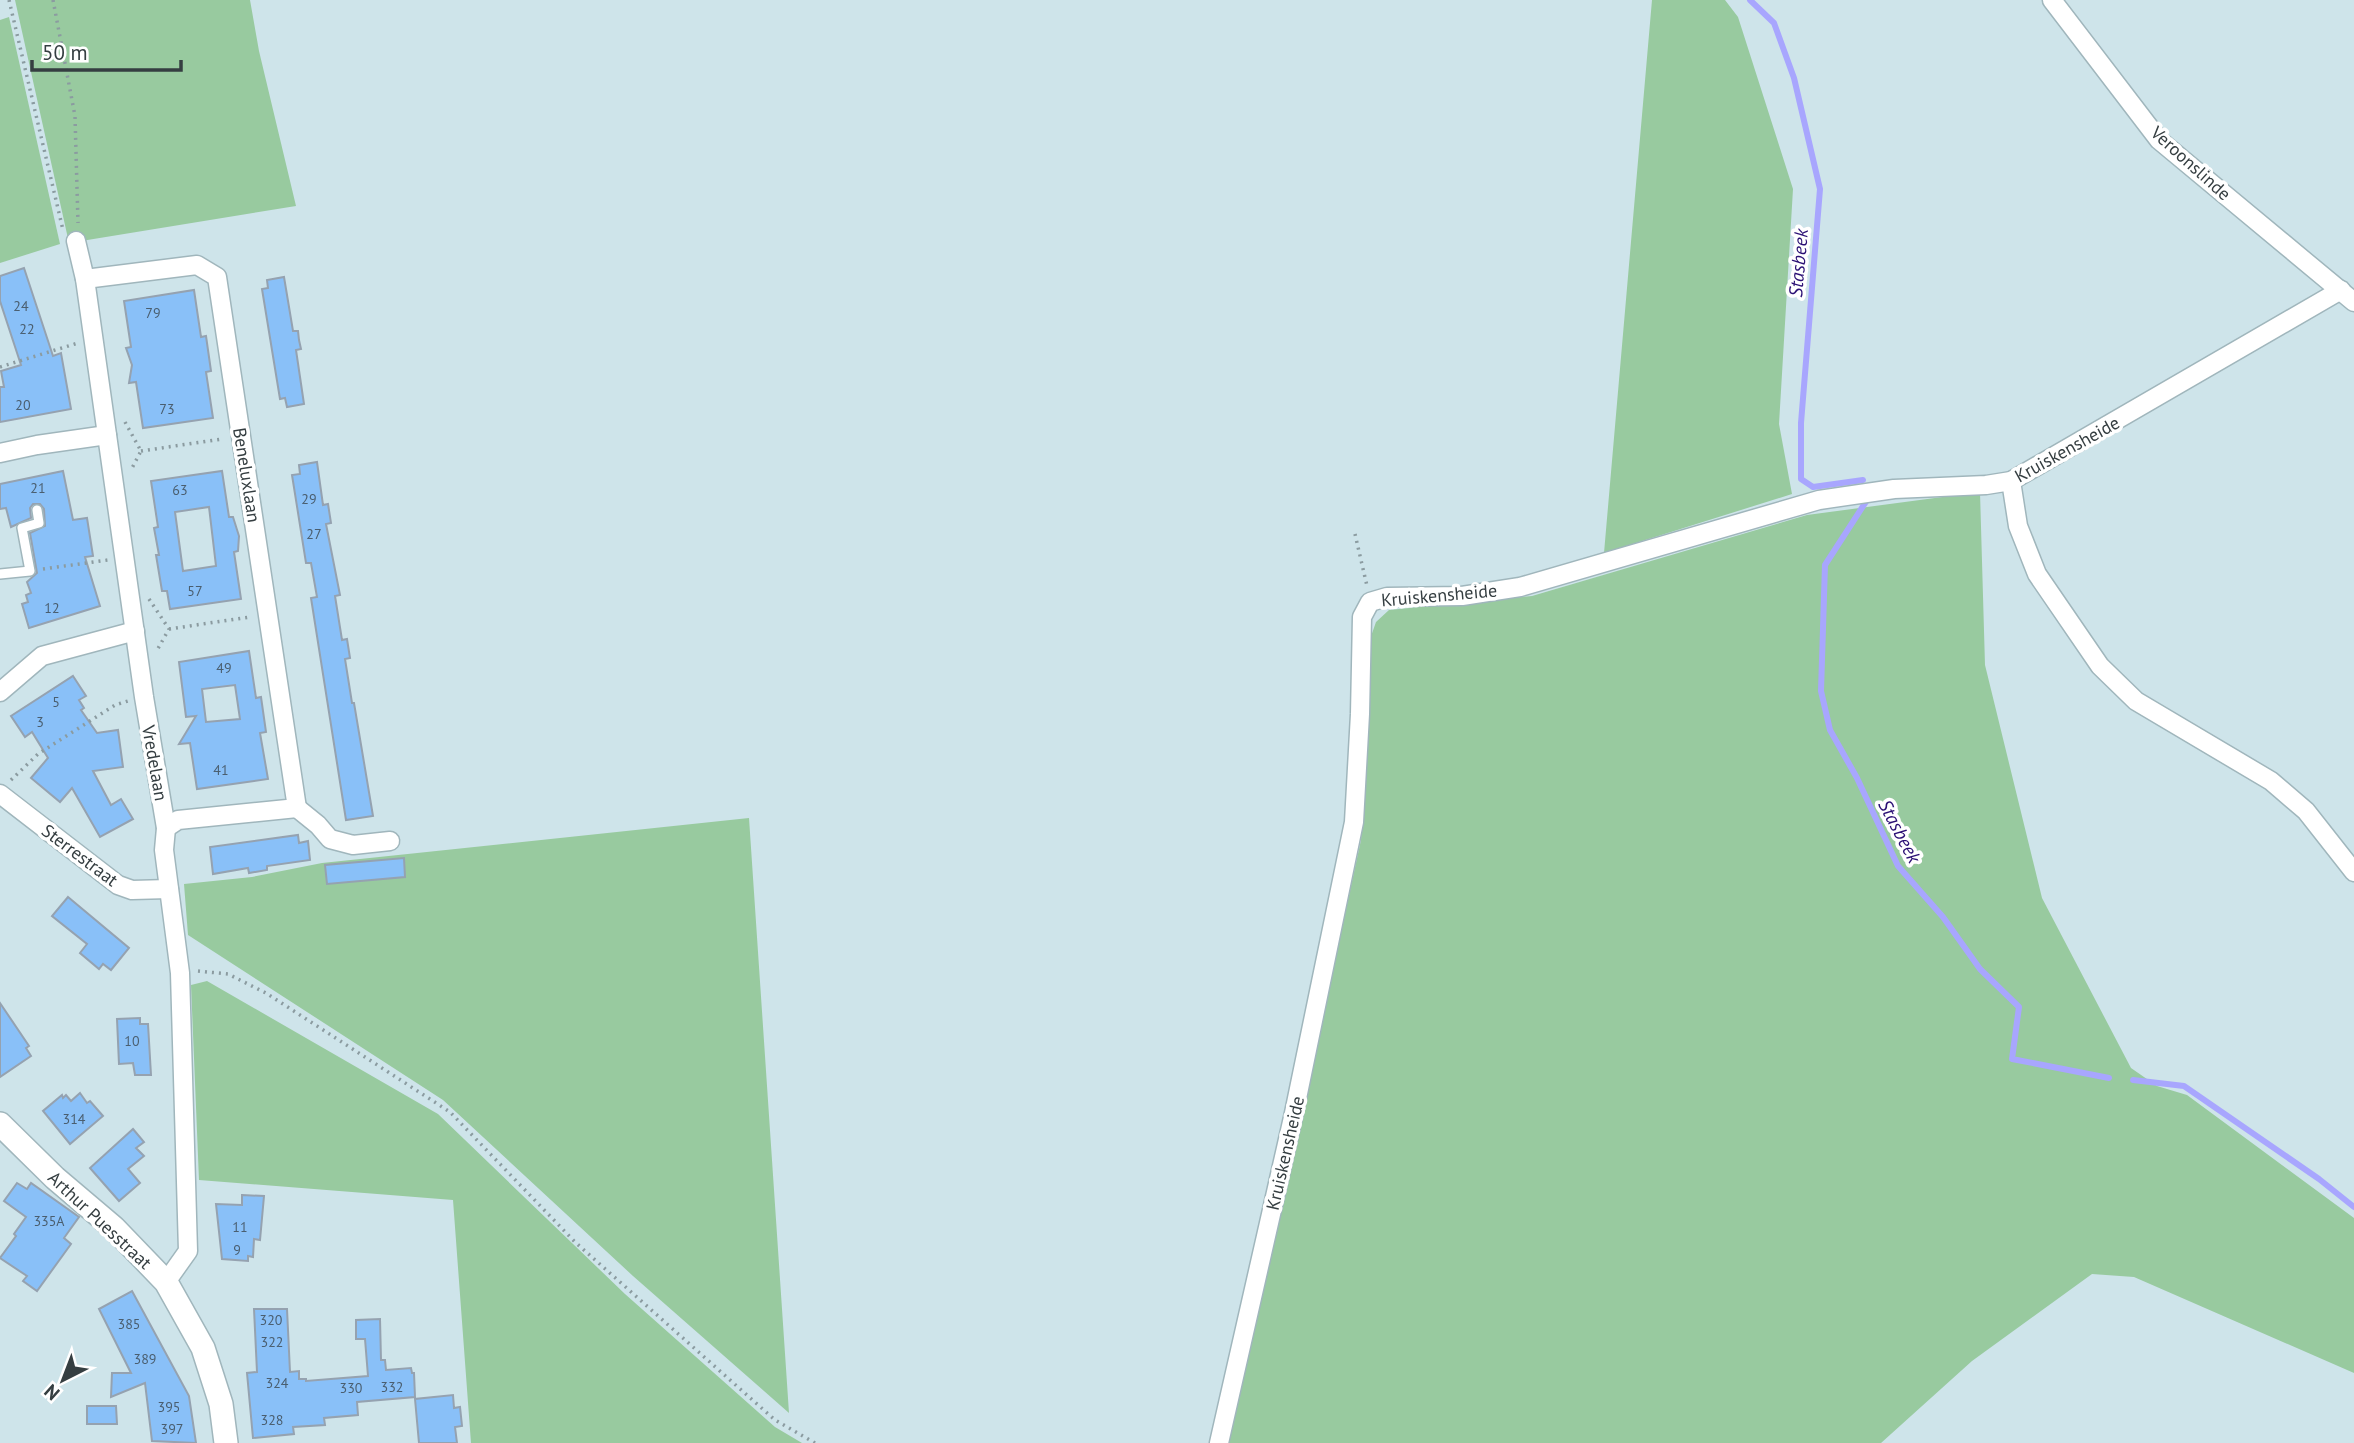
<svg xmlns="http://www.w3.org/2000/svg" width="2354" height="1443" viewBox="0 0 2354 1443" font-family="'PT Sans',sans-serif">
<rect width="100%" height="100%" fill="#cee4ea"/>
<g fill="#98ca9f">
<polygon points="15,0 250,0 259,51 296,206 69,243"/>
<polygon points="1652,0 1725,0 1738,17 1793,189 1779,424 1792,494 1604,553"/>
<polygon points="9,17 60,244 0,263 0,20"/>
<polygon points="1980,492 1985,665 2042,898 2131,1068 2157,1086 2187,1095 2354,1218 2354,1373 2134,1277 2092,1274 1972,1361 1881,1443 1227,1443 1273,1244 1361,840 1369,642 1376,622 1389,610 1532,596 1807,515"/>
<polygon points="749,818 789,1413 633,1276 443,1100 188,935 184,884 252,877 322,863"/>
<polygon points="207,981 438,1114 625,1294 775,1427 802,1443 471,1443 453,1200 199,1180 191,985"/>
</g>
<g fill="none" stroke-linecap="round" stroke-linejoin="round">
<g stroke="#a8a6fe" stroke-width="6">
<polyline points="1750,0 1774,23 1794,78 1820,189 1801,423 1801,479 1813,487 1863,480"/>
<polyline points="1867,500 1825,565 1821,691 1830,730 1857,778 1898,866 1943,917 1980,969 2019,1007 2012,1059 2109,1078"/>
<polyline points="2133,1080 2184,1086 2319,1179 2354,1207"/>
</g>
</g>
<g fill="#89c0f8" stroke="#95a2b0" stroke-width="2" fill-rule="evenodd">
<polygon points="24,268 53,356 61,353 71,409 0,422 0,387 4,387 1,371 21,365 0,301 0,276"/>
<polygon points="284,277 293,331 298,331 299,340 301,349 296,350 304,404 287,407 285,398 280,399 262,289 268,288 267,280"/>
<polygon points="194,290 201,337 206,336 211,371 206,372 213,418 143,428 136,382 129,383 132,365 126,348 131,347 124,301"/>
<polygon points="317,462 323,505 328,504 331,523 326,524 340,595 335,596 342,640 347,639 350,658 345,659 352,703 354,703 373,816 346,820 311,598 317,597 311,563 306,563 292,475 300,474 299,465"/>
<polygon points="63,471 73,520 87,518 93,556 85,557 100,606 29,628 22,604 28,602 26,595 31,593 27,582 37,573 30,533 45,526 44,509 40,504 33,504 30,508 31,518 11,527 6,508 0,509 0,484"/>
<path d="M222,471L229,517H233L239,536L238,551L234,552L241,599L170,609L167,591H162L156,555H159L154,528L158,527L151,481ZM209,507L216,566L183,571L175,512Z"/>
<path d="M249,651L256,698L261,697L266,732L260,733L268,779L197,789L190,743L179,744L196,716L186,717L179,662ZM235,685L240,719L206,722L202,689Z"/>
<polygon points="73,676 86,696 79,700 84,708 81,710 97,733 118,730 123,767 93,771 111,805 121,799 133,819 100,837 72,788 60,802 31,778 48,758 32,732 25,737 11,716"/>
<polygon points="298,835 299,843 308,841 310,860 267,866 267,870 249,873 248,868 213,874 210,847"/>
<polygon points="404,858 405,877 327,884 325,865"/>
<polygon points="68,897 129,948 111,970 103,964 99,969 80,953 87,944 52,916"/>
<polygon points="0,1003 29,1046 26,1048 31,1056 0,1077"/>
<polygon points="140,1018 140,1024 148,1024 151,1075 135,1075 133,1063 119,1064 117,1019"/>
<polygon points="80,1093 87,1103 90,1101 103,1116 70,1144 43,1111 62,1095 63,1098 66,1095 71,1101"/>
<polygon points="133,1129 144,1142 136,1148 144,1156 128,1169 140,1183 119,1201 90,1168"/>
<polygon points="17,1183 27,1189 31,1183 79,1217 64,1238 71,1244 37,1291 23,1281 27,1276 0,1258 16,1236 14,1234 26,1217 4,1201"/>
<polygon points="242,1195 264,1196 260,1240 254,1239 253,1257 248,1256 248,1261 222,1259 216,1204 242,1205"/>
<polygon points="132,1291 189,1396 196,1443 152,1441 145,1383 111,1397 112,1373 131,1373 99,1309"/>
<polygon points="254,1309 287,1309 290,1372 299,1371 299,1379 306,1379 306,1381 368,1376 365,1339 356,1339 356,1320 380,1319 381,1360 385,1360 386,1370 411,1368 412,1373 414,1373 415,1397 357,1402 358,1415 324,1418 325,1425 293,1427 294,1434 253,1438 247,1373 257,1372"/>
<polygon points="453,1395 454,1408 460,1407 462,1426 455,1427 457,1443 419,1443 415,1399"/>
<polygon points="87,1406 116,1406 117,1424 87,1424"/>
</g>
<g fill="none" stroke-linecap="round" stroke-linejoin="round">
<g stroke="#a0b6bc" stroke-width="12">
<polyline id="service" points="0,574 30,571 22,528 39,523 37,510"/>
</g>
<g stroke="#a0b6bc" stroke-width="21">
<g id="minor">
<polyline points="2052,0 2159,140 2354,302"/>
<polyline points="76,241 85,279 144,697 166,828 164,850 180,973 188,1251 166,1282"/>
<polyline points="85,279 197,265 217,277 297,808 178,820 166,828"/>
<polyline points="0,453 37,445 107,435"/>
<polyline points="2011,481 2018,526 2037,574 2100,666 2136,701 2271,781 2306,811 2354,872"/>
<polyline points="0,692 42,656 135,631"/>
<polyline points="0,794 118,885 132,890 169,889"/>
<polyline points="297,808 318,825 330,839 353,845 390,841"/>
<polyline points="1219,1443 1294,1113 1354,822 1360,714 1362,617 1370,602 1387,597 1462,596 1520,587 1819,500 1894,489 1986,485 2011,481 2341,290"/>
</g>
</g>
<g stroke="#a0b6bc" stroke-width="26">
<polyline id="tertiary" points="0,1124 55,1178 114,1228 166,1282 203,1348 221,1404 226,1443"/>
</g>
<g stroke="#8b9ba0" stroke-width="3.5" stroke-dasharray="2 5" stroke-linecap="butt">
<polyline points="9,0 63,230"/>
<polyline points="53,0 75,116 78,223"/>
<polyline points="0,367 78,343"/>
<polyline points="125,422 141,451 131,470"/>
<polyline points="141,451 222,439"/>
<polyline points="1355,534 1367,586"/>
<polyline points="43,569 108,560"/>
<polyline points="149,599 169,629 156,652"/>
<polyline points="169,629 250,617"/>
<polyline points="11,780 38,754 115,705 128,701"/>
<polyline points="198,971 228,974 266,993 450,1112 575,1242 775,1420 815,1443"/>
</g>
<use href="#service" stroke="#fff" stroke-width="9"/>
<use href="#minor" stroke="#fff" stroke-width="18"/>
<use href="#tertiary" stroke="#fff" stroke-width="23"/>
</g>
<g text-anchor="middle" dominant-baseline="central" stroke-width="7" stroke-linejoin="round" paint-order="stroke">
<g font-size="14" fill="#4a5e6f">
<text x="21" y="306">24</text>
<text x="153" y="313">79</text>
<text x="27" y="329">22</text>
<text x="23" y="405">20</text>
<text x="167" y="409">73</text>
<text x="38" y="488">21</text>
<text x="180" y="490">63</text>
<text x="309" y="499">29</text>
<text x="314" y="534">27</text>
<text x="195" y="591">57</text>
<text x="52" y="608">12</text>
<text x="224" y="668">49</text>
<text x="56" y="702">5</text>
<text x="40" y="722">3</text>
<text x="221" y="770">41</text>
<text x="132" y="1041">10</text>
<text x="74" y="1119">314</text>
<text x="49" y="1221">335A</text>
<text x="240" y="1227">11</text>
<text x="237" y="1250">9</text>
<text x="271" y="1320">320</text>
<text x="129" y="1324">385</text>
<text x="272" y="1342">322</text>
<text x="145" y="1359">389</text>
<text x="277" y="1383">324</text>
<text x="392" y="1387">332</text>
<text x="351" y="1388">330</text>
<text x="169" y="1407">395</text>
<text x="272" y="1420">328</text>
<text x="172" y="1429">397</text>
</g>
<g font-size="18" fill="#353e41" stroke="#fff">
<text transform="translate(2191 163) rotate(42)">Veroonslinde</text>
<text transform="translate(2067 449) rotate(-29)">Kruiskensheide</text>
<text transform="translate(247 475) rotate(81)">Beneluxlaan</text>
<text transform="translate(1439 595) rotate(-5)">Kruiskensheide</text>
<text transform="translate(155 763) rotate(80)">Vredelaan</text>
<text transform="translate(80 855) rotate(37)">Sterrestraat</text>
<text transform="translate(1285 1153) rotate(-77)">Kruiskensheide</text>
<text transform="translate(100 1220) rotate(43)">Arthur Puesstraat</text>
</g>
<g font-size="19" font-style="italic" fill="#2a0f74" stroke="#fff">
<text transform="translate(1798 263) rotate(-85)">Stasbeek</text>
<text transform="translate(1900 831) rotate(62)">Stasbeek</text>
</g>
</g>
<g transform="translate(63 1380) rotate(222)" stroke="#ffffff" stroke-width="5" paint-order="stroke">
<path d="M0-5L12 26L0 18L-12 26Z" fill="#353e41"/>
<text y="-10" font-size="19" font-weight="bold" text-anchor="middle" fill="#353e41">N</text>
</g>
<path d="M32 60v10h149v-10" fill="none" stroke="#353e41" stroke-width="3.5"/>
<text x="42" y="60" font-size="21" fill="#353e41" stroke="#ffffff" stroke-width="5" paint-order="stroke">50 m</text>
</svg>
